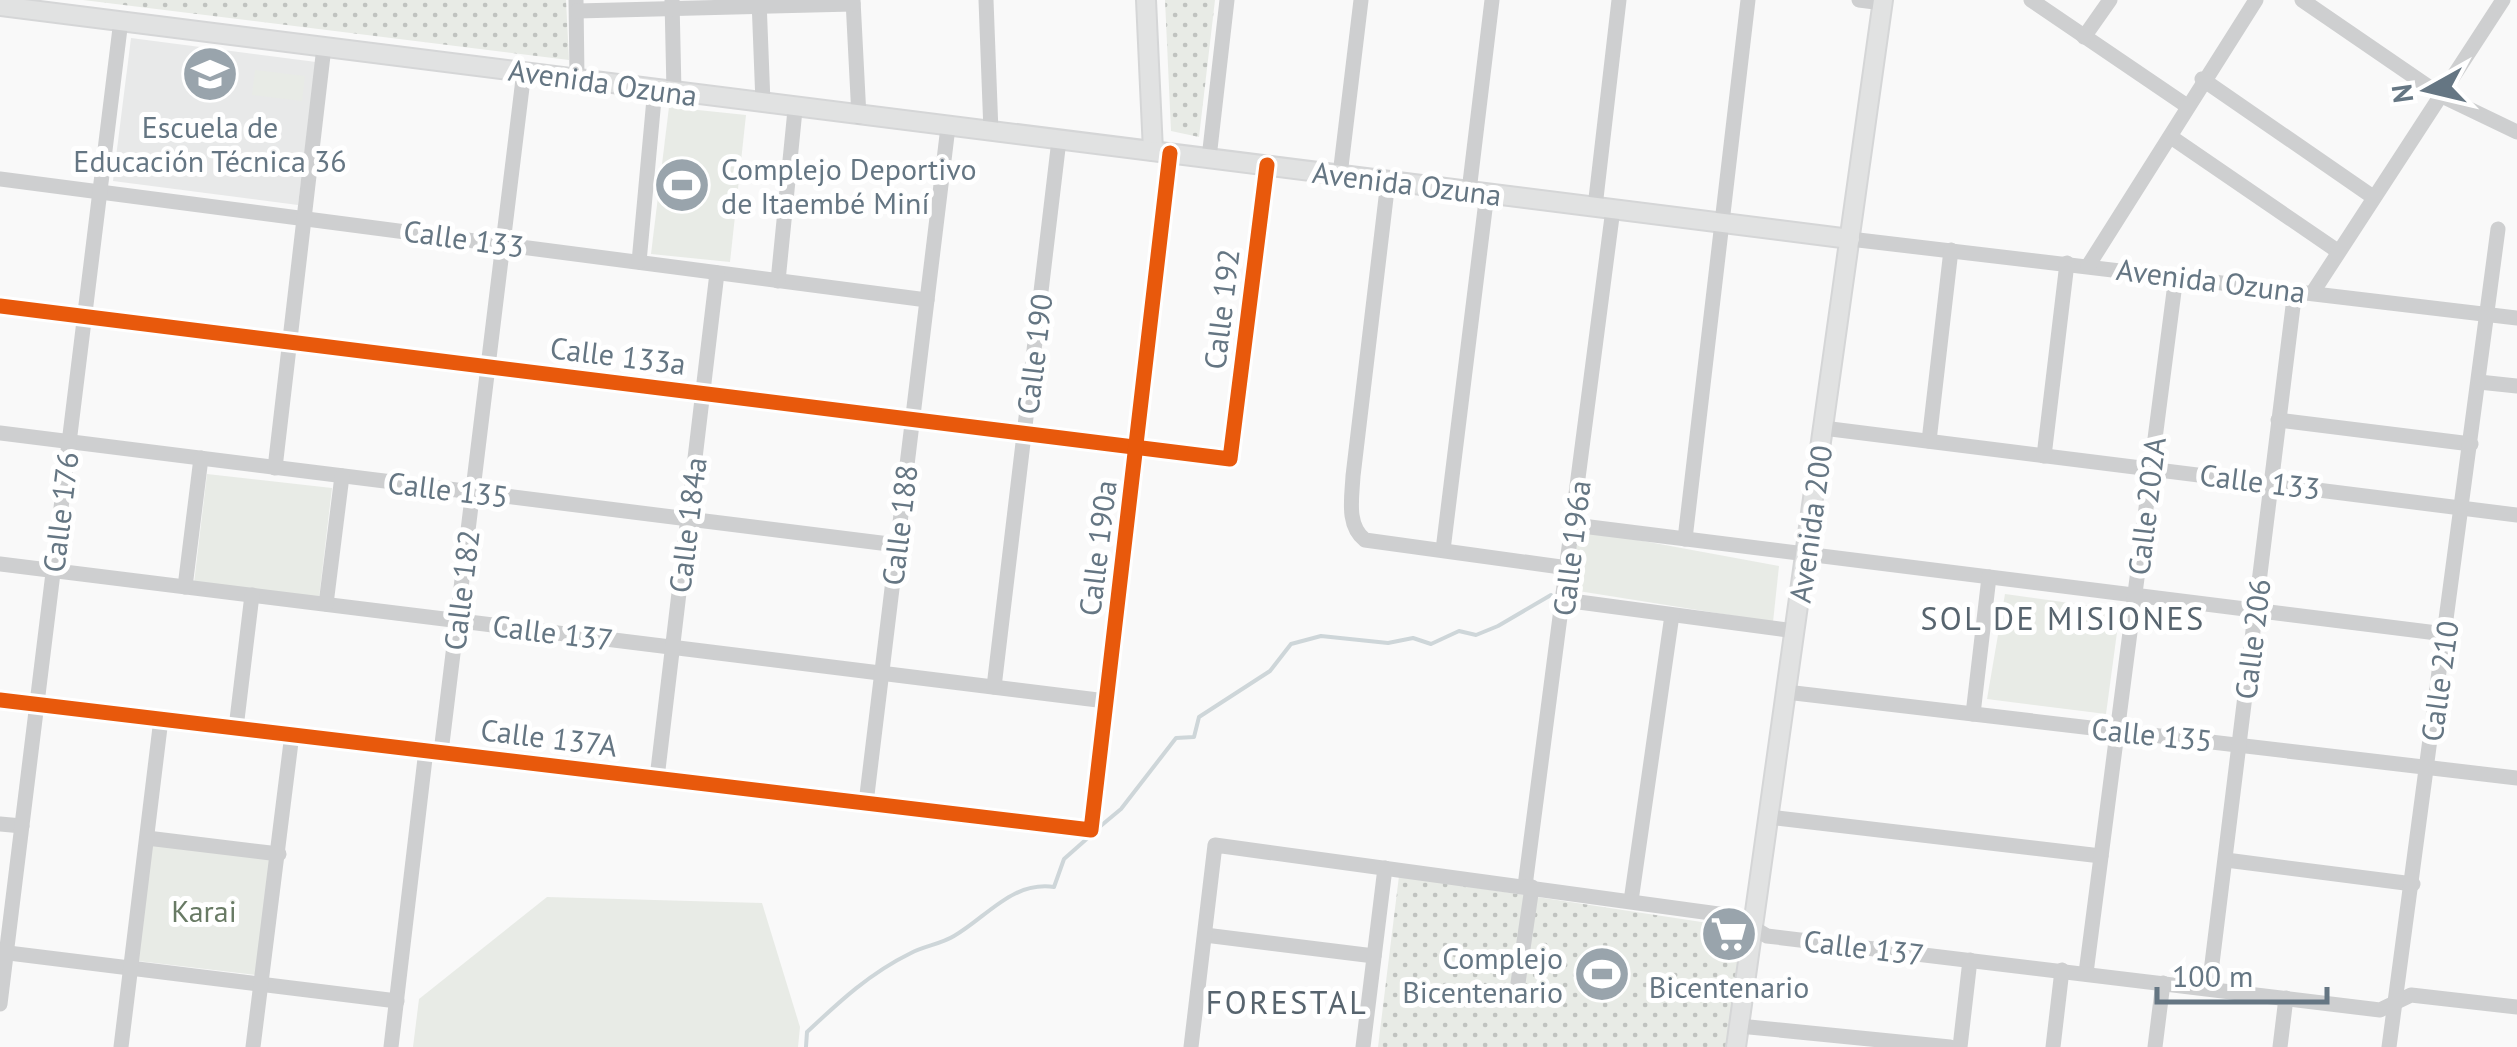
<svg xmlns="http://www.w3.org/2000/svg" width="2517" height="1047" viewBox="0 0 2517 1047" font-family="'PT Sans',sans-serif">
<defs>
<pattern id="grass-dots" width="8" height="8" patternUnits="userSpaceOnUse" patternTransform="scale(2.5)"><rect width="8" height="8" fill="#e8ebe6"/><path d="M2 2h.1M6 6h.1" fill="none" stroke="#c0c3c0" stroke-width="1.8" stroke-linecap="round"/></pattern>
</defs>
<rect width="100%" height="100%" fill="#f9f9f9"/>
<polygon fill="#e8e9e9" points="131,38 316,62 298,205 113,181"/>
<g fill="url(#grass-dots)">
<polygon points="83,0 566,0 569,60"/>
<polygon points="1165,0 1215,0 1199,137 1171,131"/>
<polygon points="1399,876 1741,928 1728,1047 1378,1047"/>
</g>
<g fill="#e8ebe6">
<polygon points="255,70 305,76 302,101 252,95"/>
<polygon points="669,107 746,115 730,262 651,254"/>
<polygon points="207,474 332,488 319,598 194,583"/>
<polygon points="1578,529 1779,566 1773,622 1572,590"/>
<polygon points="2005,594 2120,610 2106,714 1987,699"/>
<polygon points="151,845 271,859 256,975 138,961"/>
<polygon points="547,897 762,903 800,1027 798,1047 413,1047 419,999"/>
</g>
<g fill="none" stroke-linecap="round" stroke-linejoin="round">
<g stroke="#ced6d9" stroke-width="4">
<polyline points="1097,829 1121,809 1176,738 1194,737 1199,717 1270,671 1291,644 1321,636 1388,643 1413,638 1431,644 1459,631 1476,635 1498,626 1551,595"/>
<path d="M806,1047L807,1032C840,1001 870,973 911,953C924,946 941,944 954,936C987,917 1012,881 1054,887L1064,859L1090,836"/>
</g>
<g stroke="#d5d6d7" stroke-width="22">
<g id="major">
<polyline points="1146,0 1153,151"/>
<polyline points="0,6 1850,239"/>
<polyline points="1736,1047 1883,0"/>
</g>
</g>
<g stroke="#cecfd0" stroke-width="15">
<polyline points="576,0 577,77"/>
<polyline points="672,0 674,91"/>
<polyline points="759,0 763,103"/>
<polyline points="853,0 859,117"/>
<polyline points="986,0 991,132"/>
<polyline points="1859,0 1883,3"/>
<polyline points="2031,0 2187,106"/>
<polyline points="2302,0 2442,96 2517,132"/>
<polyline points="577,11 853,4"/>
<polyline points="2084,37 2110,0"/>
<polyline points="2202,79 2373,197"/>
<polyline points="2171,137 2336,250"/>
<polyline points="1209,158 1227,0"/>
<polyline points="1340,175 1361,0"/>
<polyline points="0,179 927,300"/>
<path d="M1388,181L1353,476C1352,497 1346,525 1365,540L1568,568"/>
<polyline points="1469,191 1492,0"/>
<polyline points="1595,207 1619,0"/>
<polyline points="1850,239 2517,318"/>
<polyline points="639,262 655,88"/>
<polyline points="2088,266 2256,0"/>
<polyline points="778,281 795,110"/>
<polyline points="2313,292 2503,0"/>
<polyline points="0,306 1230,459 1267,165"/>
<polyline points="2479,382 2517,386"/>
<polyline points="2278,420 2471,444"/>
<polyline points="1823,428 2517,515"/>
<polyline points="0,433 897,545"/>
<polyline points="1929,441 1951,250"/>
<polyline points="2044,456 2067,263"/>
<polyline points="275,468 324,47"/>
<polyline points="1574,525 2445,634"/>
<polyline points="1685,539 1748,0"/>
<polyline points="1443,550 1487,193"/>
<polyline points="0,564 1106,701"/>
<polyline points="185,587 201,458"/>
<polyline points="1564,600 1795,631"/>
<polyline points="326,604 342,476"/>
<polyline points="994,687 1059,140"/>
<polyline points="1786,692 2517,778"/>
<polyline points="0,700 1091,830 1170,153"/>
<polyline points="1973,714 1989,577"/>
<polyline points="236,728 252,595"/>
<polyline points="441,752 524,71"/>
<polyline points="657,778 717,273"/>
<polyline points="866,803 948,127"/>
<polyline points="1768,817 2101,856"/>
<polyline points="0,824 22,826"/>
<polyline points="147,838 279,854"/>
<polyline points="2226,860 2413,884"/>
<polyline points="1525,886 1613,209"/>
<polyline points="1631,901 1672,615"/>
<polyline points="1205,935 1374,956"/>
<polyline points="0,952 397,1001"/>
<polyline points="2086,973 2176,276"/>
<polyline points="1518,983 1532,887"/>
<polyline points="2209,988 2295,290"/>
<polyline points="0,1004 121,20"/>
<polyline points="1739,1026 1950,1047"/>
<polyline points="121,1047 161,719"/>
<polyline points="253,1047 292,734"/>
<polyline points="391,1047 426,750"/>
<polyline points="1191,1047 1215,845 1733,916 1767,936 2380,1010 2411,995 2517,1007"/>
<polyline points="1363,1047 1385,868"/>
<polyline points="1960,1047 1970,960"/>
<polyline points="2053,1047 2062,970"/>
<polyline points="2155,1047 2163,983"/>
<polyline points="2280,1047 2286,998"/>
<polyline points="2389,1047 2498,229"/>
</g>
<use href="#major" stroke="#e1e2e2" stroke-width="18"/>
<g stroke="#fff" stroke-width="21">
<g id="cycleway">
<polyline points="0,306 1230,459 1267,165"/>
<polyline points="0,700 1091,830 1170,153"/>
</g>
</g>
<use href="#cycleway" stroke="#e8590c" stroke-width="15"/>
</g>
<defs>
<g id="school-disc" transform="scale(2.875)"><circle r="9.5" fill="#99a4ac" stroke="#fff"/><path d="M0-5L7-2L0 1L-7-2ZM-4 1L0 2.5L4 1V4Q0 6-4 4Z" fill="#fff"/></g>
<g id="stadium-disc" transform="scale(2.875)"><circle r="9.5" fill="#99a4ac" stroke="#fff"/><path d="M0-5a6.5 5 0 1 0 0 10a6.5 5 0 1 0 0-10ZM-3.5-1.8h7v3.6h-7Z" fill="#fff"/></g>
<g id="supermarket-disc" transform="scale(2.875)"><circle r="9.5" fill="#99a4ac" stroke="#fff"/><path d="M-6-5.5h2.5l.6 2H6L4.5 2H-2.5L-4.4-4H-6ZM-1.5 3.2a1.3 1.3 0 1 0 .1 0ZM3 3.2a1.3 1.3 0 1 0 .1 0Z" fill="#fff"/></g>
</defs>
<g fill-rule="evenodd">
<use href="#school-disc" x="210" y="74"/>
<use href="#stadium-disc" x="682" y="185"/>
<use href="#supermarket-disc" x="1729" y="934"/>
<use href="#stadium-disc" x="1602" y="974"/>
</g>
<g text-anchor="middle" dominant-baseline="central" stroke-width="10" stroke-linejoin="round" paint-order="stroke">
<g font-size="30" fill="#657683" stroke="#fff">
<text transform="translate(603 82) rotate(8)">Avenida Ozuna</text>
<text transform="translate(1407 183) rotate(7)">Avenida Ozuna</text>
<text transform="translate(464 238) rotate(8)">Calle 133</text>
<text transform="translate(2211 280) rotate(7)">Avenida Ozuna</text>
<text transform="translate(1221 309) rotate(-83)">Calle 192</text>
<text transform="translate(1034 354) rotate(-83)">Calle 190</text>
<text transform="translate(618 355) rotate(7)">Calle 133a</text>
<text transform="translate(2260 481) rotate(7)">Calle 133</text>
<text transform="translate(448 489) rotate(7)">Calle 135</text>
<text transform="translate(2146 506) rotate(-83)">Calle 202A</text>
<text transform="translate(60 512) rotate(-83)">Calle 176</text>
<text transform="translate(1810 524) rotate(-82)">Avenida 200</text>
<text transform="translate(687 525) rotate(-83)">Calle 184a</text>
<text transform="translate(899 525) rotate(-83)">Calle 188</text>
<text transform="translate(1097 548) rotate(-83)">Calle 190a</text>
<text transform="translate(1571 548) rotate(-83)">Calle 196a</text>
<text transform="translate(461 590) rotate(-83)">Calle 182</text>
<text transform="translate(553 632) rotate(7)">Calle 137</text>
<text transform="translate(2252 639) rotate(-83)">Calle 206</text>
<text transform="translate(2439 681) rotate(-82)">Calle 210</text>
<text transform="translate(2152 734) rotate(6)">Calle 135</text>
<text transform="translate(549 737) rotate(7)">Calle 137A</text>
<text transform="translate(1864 947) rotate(7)">Calle 137</text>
</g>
<g font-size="30" fill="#657683" stroke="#fff">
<text x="210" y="126">Escuela de<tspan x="210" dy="34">Educación Técnica 36</tspan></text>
<text x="721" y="168" text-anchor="start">Complejo Deportivo<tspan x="721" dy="34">de Itaembé Miní</tspan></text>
<text x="1563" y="957" text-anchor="end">Complejo<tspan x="1563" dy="34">Bicentenario</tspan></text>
<text x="1729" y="986">Bicentenario</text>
</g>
<g font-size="30" fill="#687a64" stroke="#fff">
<text x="204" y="910">Karai</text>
</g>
<g font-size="32" letter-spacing="2.5" fill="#57646e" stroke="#fff">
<text x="2063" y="618">SOL DE MISIONES</text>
<text x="1287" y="1002">FORESTAL</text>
</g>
</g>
<g transform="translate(2427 90) rotate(262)" stroke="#ffffff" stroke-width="8" paint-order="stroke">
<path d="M0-8L18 38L0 25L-18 38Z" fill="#657683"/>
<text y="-15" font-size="28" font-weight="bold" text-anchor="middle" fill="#657683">N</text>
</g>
<path d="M2157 987v15h170v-15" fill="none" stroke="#657683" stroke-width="5"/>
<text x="2172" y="987" font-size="30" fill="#657683" stroke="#ffffff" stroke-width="8" paint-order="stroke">100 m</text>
</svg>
